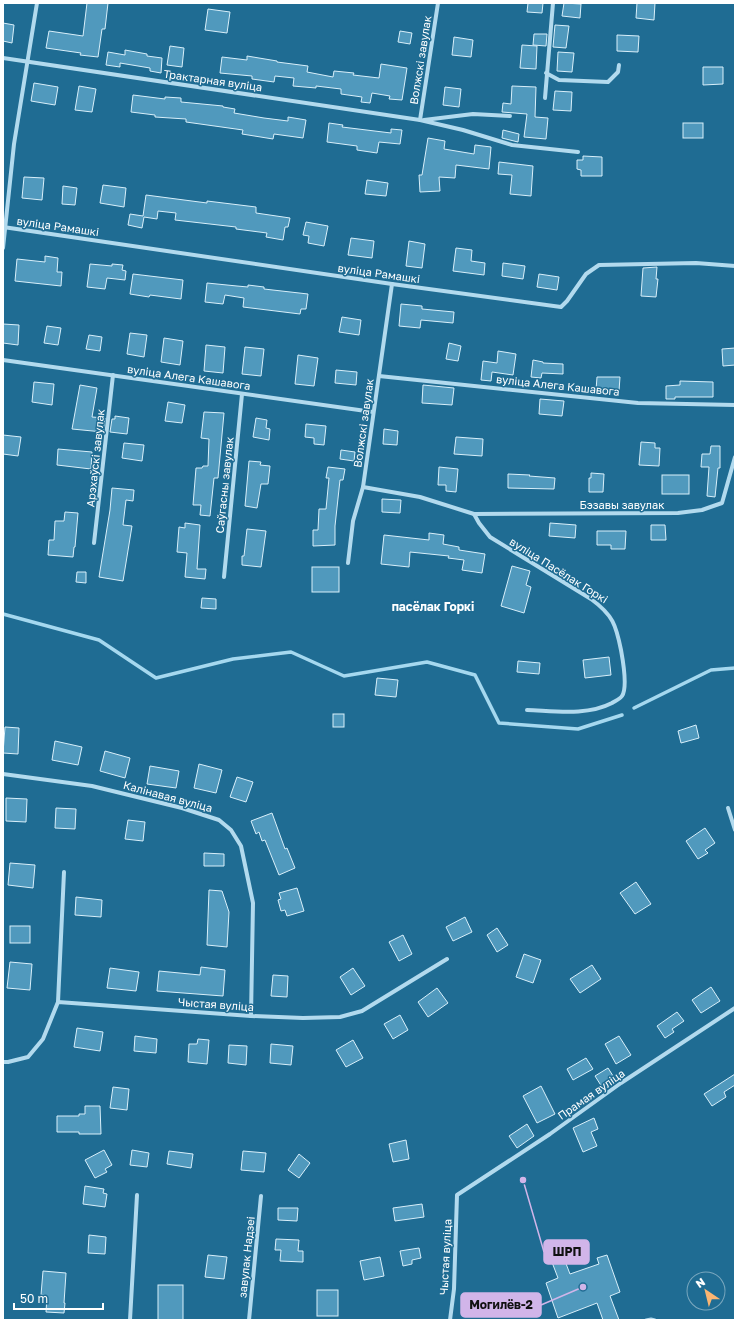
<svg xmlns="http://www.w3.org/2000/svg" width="738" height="1323" viewBox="0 0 738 1323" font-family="'Golos Text',sans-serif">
<rect width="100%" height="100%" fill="#1f6c93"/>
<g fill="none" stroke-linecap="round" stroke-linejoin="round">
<g stroke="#a5d8ef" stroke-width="3.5">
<polyline points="3,614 99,640 156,678 233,659 291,652 344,676 427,662 475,675 499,723 578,729 622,715"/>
<polyline points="634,708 711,670 735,668"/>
</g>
</g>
<g fill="#5099bd" stroke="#d8effa">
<polygon points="87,3 108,3 105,29 102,29 98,57 80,55 81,53 46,48 49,31 83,36"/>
<polygon points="528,3 543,3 542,13 527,12"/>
<polygon points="564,3 581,4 580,18 562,16"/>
<polygon points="637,3 655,3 654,20 636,18"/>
<polygon points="208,9 230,12 227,33 205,30"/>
<polygon points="3,23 14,25 12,43 3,41"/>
<polygon points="555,25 569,26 566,48 553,47"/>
<polygon points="400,31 412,33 410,44 398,42"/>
<polygon points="534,34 547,34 546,46 533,45"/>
<polygon points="617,35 639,36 638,52 617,51"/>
<polygon points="454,37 473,40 471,57 452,55"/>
<polygon points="522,45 537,46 536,69 520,68"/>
<polygon points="170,46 184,48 182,67 167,65"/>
<polygon points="125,50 147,54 147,56 162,58 161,73 150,71 150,68 120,63 120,67 106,65 108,52 125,55"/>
<polygon points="558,52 574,53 572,72 557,71"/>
<polygon points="247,56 277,61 277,62 308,66 307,72 333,77 334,71 354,73 353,75 379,78 381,64 407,68 402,100 389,99 390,96 372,93 370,103 361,102 362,97 341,94 341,89 316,86 316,88 293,86 294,78 275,76 274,82 252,79 252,76 220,73 222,57 247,60"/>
<polygon points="703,67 723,67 723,84 703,85"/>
<polygon points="34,83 58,87 55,105 31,101"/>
<polygon points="79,86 96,89 92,112 75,110"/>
<polygon points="512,86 536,87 535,117 548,118 546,139 524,137 527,114 502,112 503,103 511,104"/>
<polygon points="445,87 461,89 459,107 443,105"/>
<polygon points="555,91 572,92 571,111 553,110"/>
<polygon points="133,95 165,99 165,97 181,98 181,102 223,106 223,107 235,109 234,113 264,118 288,121 288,117 306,120 303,138 274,134 273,139 242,134 243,130 186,122 186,119 155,117 155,115 131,112"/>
<polygon points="329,123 343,125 342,127 391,133 391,129 402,130 400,144 379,142 377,153 357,150 357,146 327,142"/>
<rect x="683" y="123" width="20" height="15"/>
<polygon points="503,130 519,134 518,142 502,138"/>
<polygon points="428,138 445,141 444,149 474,154 475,145 491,147 489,169 456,165 455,178 439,177 440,191 420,192 419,175 422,175"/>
<polygon points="583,156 602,157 602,176 581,176 581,170 577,169 577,160 583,160"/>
<polygon points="499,162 533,166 531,196 510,194 512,175 498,174"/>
<polygon points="24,177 44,178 42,200 22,198"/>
<polygon points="367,180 388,183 386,196 365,194"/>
<polygon points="103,185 126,188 124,207 100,203"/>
<polygon points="63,186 77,188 75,205 62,204"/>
<polygon points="146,195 207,203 207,201 256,207 256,213 290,218 288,227 285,227 283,240 266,237 267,233 236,229 236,227 175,220 176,213 158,211 157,219 144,217 142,228 128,225 130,214 143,216"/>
<polygon points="306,222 328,226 324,246 308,243 309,236 303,235"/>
<polygon points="351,238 374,241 372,258 348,255"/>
<polygon points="409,241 425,244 422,268 406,266"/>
<polygon points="456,248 472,250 471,261 485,263 484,275 453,271"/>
<polygon points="45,256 58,258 57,272 62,272 61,286 15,281 17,259 45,262"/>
<polygon points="503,263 525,266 523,279 502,276"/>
<polygon points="90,264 112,266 112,264 123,265 122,270 126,271 125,280 107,278 105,289 87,287"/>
<polygon points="657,267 656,279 658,279 656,297 641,296 643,268"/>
<polygon points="133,274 183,280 181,299 150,295 149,297 130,294"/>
<polygon points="539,274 559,277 557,290 537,287"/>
<polygon points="207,283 237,286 248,287 248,285 264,287 264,289 308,294 306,309 301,309 300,314 243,307 244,298 225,295 223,304 205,302"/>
<polygon points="401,304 422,306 422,309 454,312 453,323 421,320 420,328 399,326"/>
<polygon points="342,317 361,320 359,335 339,332"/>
<polygon points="3,324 19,325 18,345 3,343"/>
<polygon points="47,326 61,328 58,345 44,343"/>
<polygon points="130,333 147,335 144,357 127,354"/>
<polygon points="89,335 102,337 100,351 86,349"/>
<polygon points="164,338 183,341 180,365 161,362"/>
<polygon points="449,343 461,346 458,361 446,359"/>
<polygon points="206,345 225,347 223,373 204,371"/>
<polygon points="245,347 264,349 261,376 242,374"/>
<polygon points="735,348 735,365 723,366 722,349"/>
<polygon points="498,351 516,354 513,375 492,372 491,381 481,380 483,361 497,363"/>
<polygon points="298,355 318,358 314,386 295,384"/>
<polygon points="533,360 543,362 543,363 563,364 563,374 542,373 541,378 531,377"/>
<polygon points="336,370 357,372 356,385 335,383"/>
<polygon points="597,377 620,377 619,391 596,390"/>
<polygon points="680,381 713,382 713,397 675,397 675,399 666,399 666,386 680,385"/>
<polygon points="34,382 54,384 52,405 32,402"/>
<polygon points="80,385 97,388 92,417 105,418 103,432 72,429"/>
<polygon points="423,385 454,388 452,405 422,403"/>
<polygon points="540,399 564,401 562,416 539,414"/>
<polygon points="168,402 185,405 182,423 165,421"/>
<polygon points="204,412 224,413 218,478 214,478 210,516 200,515 201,505 193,505 196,468 202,468 203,466 208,466 209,439 201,438"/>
<polygon points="115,416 129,418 127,434 110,432 112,419 115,419"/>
<polygon points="256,418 267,420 266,428 270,429 269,440 253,437"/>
<polygon points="306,424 326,426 324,445 314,444 314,438 305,437"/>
<polygon points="384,429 398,431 397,445 383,444"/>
<polygon points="3,435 21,437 18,456 3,454"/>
<polygon points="456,437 483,439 482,456 454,454"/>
<polygon points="641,442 655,443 655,448 660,448 659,466 639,465"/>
<polygon points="124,443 144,445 142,461 122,458"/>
<polygon points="711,446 720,446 720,468 718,468 715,497 707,496 709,467 701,467 702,454 710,454"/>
<polygon points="58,449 92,452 91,469 57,465"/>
<polygon points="341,450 355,452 354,461 340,459"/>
<polygon points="249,461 261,462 260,465 270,466 268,484 261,484 257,508 245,506"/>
<polygon points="328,467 345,469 343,480 340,480 335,526 335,545 313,546 313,530 318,530 319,509 326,509 329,478 326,478"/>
<polygon points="439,467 458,469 456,492 446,491 446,485 438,485"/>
<polygon points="591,473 604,474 603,492 589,492 589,478 591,478"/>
<polygon points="508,474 530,475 529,476 555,478 554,489 508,488"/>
<rect x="662" y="475" width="27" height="19"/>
<polygon points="112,488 134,490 133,501 126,500 123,525 132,526 123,581 99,577 110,510"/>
<polygon points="382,499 401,500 400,513 382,512"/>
<polygon points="65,512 78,513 75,547 74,547 73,557 48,555 49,540 54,540 55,521 64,521"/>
<polygon points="185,523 200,525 197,569 206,569 205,579 185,577 187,553 177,552 179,527 185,528"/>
<polygon points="550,523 576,525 575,538 549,536"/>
<polygon points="651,525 665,525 666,540 651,540"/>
<polygon points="247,529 266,531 261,567 242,565 242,556 244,556"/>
<polygon points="597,531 626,531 625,549 611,549 611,545 597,545"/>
<polygon points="429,533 444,535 443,544 459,547 459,550 485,554 482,573 462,570 464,560 448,558 449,556 410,552 409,567 381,564 384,535 429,540"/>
<polygon points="512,566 530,571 526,585 531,587 524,613 501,606"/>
<rect x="312" y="567" width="27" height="25"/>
<polygon points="77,572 86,572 86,583 76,582"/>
<polygon points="202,598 216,599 216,609 201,608"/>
<polygon points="609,657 611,675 585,678 583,660"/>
<polygon points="518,661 540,663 539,674 517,672"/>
<polygon points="377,678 398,680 396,697 375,695"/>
<rect x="333" y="714" width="11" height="13"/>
<polygon points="696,725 699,738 681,743 678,731"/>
<polygon points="5,727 19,728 18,754 3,753"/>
<polygon points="55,741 82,747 78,765 52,760"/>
<polygon points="105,751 130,758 125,778 100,771"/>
<polygon points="199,764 222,770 216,793 194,788"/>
<polygon points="150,766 179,771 176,788 147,784"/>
<polygon points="237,777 253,782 246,802 230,797"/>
<polygon points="6,798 27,799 26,822 6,821"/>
<polygon points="56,808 76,809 75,829 55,828"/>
<polygon points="272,813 285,849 287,848 295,868 279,875 265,840 262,841 259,832 256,834 251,821"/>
<polygon points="128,820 145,822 143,841 125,839"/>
<polygon points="705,828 715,843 705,850 708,853 698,859 686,841"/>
<polygon points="204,853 224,854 224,866 204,866"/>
<polygon points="10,863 35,865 33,888 8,885"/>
<polygon points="636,882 651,904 635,914 620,893"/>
<polygon points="297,888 304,911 287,916 285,910 281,911 278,900 281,899 279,893"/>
<polygon points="209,890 222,891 229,912 227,947 207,945"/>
<polygon points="76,897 102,900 101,917 75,915"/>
<polygon points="465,917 472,932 453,941 446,927"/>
<rect x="10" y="926" width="20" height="17"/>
<polygon points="497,928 508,945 497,952 487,935"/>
<polygon points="403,935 412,954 399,961 389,942"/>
<polygon points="524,954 541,960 533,983 516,977"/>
<polygon points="10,962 32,964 30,990 7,988"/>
<polygon points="592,965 601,979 580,993 570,979"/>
<polygon points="201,967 225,970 223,996 157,991 159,971 200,975"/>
<polygon points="110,968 139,972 136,991 107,988"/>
<polygon points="353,968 365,986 351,995 340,977"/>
<polygon points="273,975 288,976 287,997 271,996"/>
<polygon points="711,987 720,1001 701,1013 692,1000"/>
<polygon points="437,988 448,1003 428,1017 418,1002"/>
<polygon points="677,1012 684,1021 672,1029 674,1032 665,1038 657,1026"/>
<polygon points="400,1015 408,1030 393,1039 384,1024"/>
<polygon points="77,1028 103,1032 100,1051 74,1047"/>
<polygon points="135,1036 157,1039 156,1053 134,1051"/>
<polygon points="619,1036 631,1055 616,1064 605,1044"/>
<polygon points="198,1039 209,1040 207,1064 188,1062 189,1044 197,1044"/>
<polygon points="353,1040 363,1058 346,1067 336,1050"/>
<polygon points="271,1044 293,1046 291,1065 270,1063"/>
<polygon points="229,1045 247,1046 246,1065 228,1063"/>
<polygon points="586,1058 593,1069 573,1080 567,1069"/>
<polygon points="608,1068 615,1079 602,1087 595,1076"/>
<polygon points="735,1074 735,1085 724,1092 726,1097 712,1106 704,1094"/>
<polygon points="541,1086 555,1114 537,1123 523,1096"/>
<polygon points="113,1087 129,1089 127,1110 110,1108"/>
<polygon points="85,1106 100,1106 101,1134 79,1134 79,1132 57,1132 57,1116 79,1116 79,1114 85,1114"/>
<polygon points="594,1118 598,1129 591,1132 597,1146 583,1152 573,1128"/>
<polygon points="527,1124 534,1136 517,1148 509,1136"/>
<polygon points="406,1140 409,1159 393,1162 389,1144"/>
<polygon points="104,1150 112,1165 105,1169 107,1172 95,1178 85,1160"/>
<polygon points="132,1150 149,1153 147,1167 130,1165"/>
<polygon points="169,1151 193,1154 191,1168 167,1164"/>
<polygon points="243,1151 266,1153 264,1172 241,1170"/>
<polygon points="299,1154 310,1163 299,1178 288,1170"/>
<polygon points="85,1186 104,1189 103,1193 107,1194 105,1207 83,1204"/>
<polygon points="422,1204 424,1217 395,1221 393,1208"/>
<polygon points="278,1208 298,1208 297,1221 278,1220"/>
<polygon points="89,1235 106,1237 105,1254 88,1253"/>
<polygon points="276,1239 299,1240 298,1251 303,1251 303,1262 280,1261 281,1250 275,1250"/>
<polygon points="419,1248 421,1258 412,1260 412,1264 403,1266 400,1251"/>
<polygon points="560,1253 563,1261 565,1261 570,1274 599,1264 597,1258 607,1255 620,1292 610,1296 619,1320 603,1320 597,1303 558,1318 546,1283 558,1278 550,1257"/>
<polygon points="208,1255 227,1257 224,1279 205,1277"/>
<polygon points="380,1257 384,1276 364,1280 360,1261"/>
<polygon points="43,1271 66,1273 64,1303 65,1303 64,1313 46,1312 47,1296 41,1295"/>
<rect x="158" y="1285" width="25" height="35"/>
<rect x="317" y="1290" width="21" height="26"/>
</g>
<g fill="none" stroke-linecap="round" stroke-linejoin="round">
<polyline stroke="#b2daee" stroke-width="3" points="646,1320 651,1319 655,1320"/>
<g stroke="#b2daee" stroke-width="4">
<polyline points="3,58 420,120 463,130 512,145 578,152"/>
<polyline points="546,73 559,80 608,82 618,72 619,65"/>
<polyline points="545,98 553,3"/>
<polyline points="420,120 438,3"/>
<polyline points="424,120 473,114 510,116"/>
<polyline points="3,227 392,284 561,307 567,301 586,274 599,265 696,263 735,266"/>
<polyline points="3,248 14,144 37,3"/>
<polyline points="3,360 373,412"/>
<polyline points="379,376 638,403 735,405"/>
<polyline points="363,487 420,497 474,514 678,513 702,510 722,503 735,457"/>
<path d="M474,514L479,523L490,537L591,599C613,615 616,625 621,650C623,661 628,687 622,696C620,699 615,701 612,703C587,716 555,711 527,710"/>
<polyline points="94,543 113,375"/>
<polyline points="348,563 353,521 363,487 392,284"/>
<polyline points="224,577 242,394"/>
<polyline points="3,774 92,786 182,808 219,820 231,830 241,846 253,903 251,1016"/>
<polyline points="728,808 735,830"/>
<polyline points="58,1002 64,872"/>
<polyline points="3,1062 8,1062 28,1057 43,1039 58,1002 251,1016 303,1018 340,1017 362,1011 447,959"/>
<polyline points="130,1320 137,1195"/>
<polyline points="249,1320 261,1196"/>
<polyline points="450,1320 454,1289 457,1195 550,1134 621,1083 735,1008"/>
</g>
</g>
<g text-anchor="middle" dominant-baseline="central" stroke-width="3" stroke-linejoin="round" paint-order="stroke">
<g font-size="11" fill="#fff" stroke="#1f6c93">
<text transform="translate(420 60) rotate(-81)">Волжскі завулак</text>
<text transform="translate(213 80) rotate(8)">Трактарная вуліца</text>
<text transform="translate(58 226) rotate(8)">вуліца Рамашкі</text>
<text transform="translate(379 273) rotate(8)">вуліца Рамашкі</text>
<text transform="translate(189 377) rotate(8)">вуліца Алега Кашавога</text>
<text transform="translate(558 385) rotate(6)">вуліца Алега Кашавога</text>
<text transform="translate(363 423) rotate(-82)">Волжскі завулак</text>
<text transform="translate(95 458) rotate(-84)">Арэхаўскі завулак</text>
<text transform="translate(224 485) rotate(-84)">Саўгасны завулак</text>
<text x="622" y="504">Бэзавы завулак</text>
<text transform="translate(559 570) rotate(32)">вуліца Пасёлак Горкі</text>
<text transform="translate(168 796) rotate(15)">Калінавая вуліца</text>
<text transform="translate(216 1004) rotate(4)">Чыстая вуліца</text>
<text transform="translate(591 1094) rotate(-35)">Прамая вуліца</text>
<text transform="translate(246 1257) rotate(-84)">завулак Надзеі</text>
<text transform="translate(445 1257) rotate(-87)">Чыстая вуліца</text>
</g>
<g font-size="12" font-weight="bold" fill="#fff" stroke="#1f6c93">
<text x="433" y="606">пасёлак Горкі</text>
</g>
</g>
<path fill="none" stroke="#d1b5e9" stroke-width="1.5" d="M523 1180L544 1252M583 1287L541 1305"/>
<g fill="#d1b5e9" stroke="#1f6c93" stroke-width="1.5">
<circle cx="523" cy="1180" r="4"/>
<circle cx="583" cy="1287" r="4"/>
</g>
<g fill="#d1b5e9" stroke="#d1b5e9" stroke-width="1.5">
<rect x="544" y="1240" width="45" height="24" rx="4"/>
<rect x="461" y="1293" width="80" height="24" rx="4"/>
</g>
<g font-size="12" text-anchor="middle" font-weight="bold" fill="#111">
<text x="567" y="1256">ШРП</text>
<text x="501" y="1309">Могилёв-2</text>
</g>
<rect width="738" height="1323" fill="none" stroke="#ffffff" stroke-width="8"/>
<g transform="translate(706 1291) rotate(325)"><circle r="19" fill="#1f6c93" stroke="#79a7be"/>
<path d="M0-3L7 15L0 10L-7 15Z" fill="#fbb572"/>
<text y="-6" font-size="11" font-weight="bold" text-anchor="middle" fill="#ffffff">N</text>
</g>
<path d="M14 1303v6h89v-6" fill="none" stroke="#ffffff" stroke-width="2"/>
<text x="20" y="1303" font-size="12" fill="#ffffff" stroke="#1f6c93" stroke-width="3" paint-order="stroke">50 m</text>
</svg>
